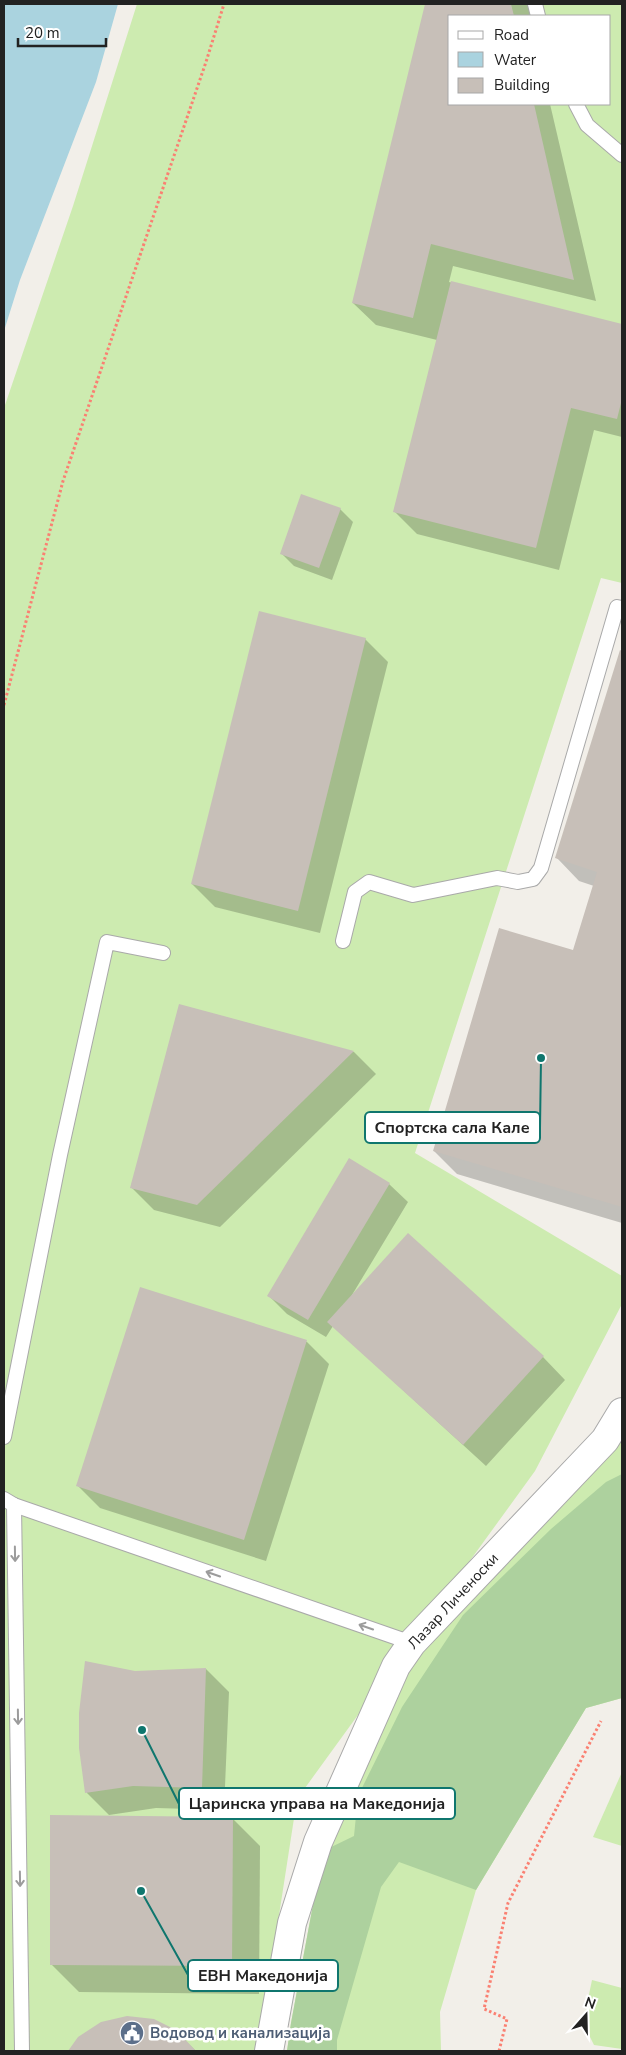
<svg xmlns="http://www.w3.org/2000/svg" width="626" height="2055" viewBox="0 0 626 2055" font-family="'Nunito Sans',sans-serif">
<rect width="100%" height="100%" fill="#f2efe9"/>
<g fill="#cdebb0" fill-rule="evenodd">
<path d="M137,4H622V583L601,578L415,1153L622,1276V1304L535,1471L297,1799L258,2051H4V408L73,206ZM450,16H610V104H450Z"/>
<polygon points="622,1436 622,1698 586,1708 476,1890 440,2012 441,2051 287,2051 291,2023 323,1851 412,1643"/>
<polygon points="622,1772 622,1846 593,1837"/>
<polygon points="592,1980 622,1988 622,2049 594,2045 583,2023"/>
</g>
<polygon fill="#add19e" points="622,1474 622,1698 586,1708 476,1890 399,1862 381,1887 337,2040 337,2051 287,2051 291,2023 323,1851 354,1836 358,1796 402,1707 463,1615 551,1529 606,1482"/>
<polygon fill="#aad3df" points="4,4 118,4 96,82 20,280 4,331"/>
<g fill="#0003">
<polygon points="426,4 528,4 530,16 450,16 450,104 550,104 596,301 453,266 449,282 622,325 622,437 594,430 559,570 417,534 394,511 437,340 376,325 353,303"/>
<polygon points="340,509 353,522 332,580 294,566 281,553"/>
<polygon points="365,639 388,662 320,933 215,907 192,884"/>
<polygon points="621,651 622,652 622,1223 457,1174 434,1151 578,952 594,886 579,881 557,858"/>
<polygon points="180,1005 354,1052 376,1074 220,1227 154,1210 131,1187"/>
<polygon points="389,1184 408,1202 352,1295 543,1357 565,1380 486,1466 333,1326 326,1337 287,1314 268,1295"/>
<polygon points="141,1289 307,1342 329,1364 266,1561 100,1508 78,1486"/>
<polygon points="206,1669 229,1692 224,1810 156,1808 109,1815 87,1793 80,1748"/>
<polygon points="232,1818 260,1846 259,1994 79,1992 51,1964"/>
<polygon points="175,2031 196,2051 69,2051 79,2038"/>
</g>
<g fill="#c7bfb8">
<polygon points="425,4 511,4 514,16 450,16 450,104 534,104 574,280 431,244 413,318 352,303"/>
<polygon points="451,281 622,324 622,399 617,419 571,408 536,548 393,512"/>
<polygon points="301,494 341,508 319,568 280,554"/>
<polygon points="259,611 366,638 298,911 191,884"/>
<polygon points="620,650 622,651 622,1207 433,1151 499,928 573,950 597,872 555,858"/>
<polygon points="179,1004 354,1051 197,1205 130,1188"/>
<polygon points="349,1158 390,1183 308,1320 267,1296"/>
<polygon points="408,1233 544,1356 463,1445 327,1322"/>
<polygon points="140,1287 307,1340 244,1540 76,1486"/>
<polygon points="85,1661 135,1671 206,1668 202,1788 133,1786 85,1793 79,1748 79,1713"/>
<polygon points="50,1815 233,1817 232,1966 50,1965"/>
<polygon points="127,2016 154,2019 176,2030 196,2051 68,2051 78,2037 101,2022"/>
</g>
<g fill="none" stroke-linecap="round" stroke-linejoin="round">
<g stroke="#a9a9a9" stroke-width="16">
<g id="service">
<polyline points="535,4 538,16"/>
<polyline points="576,104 587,125 622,155"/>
<polyline points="343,941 355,892 369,882 413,895 497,878 518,882 533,879 541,868 617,607 622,608"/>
<polyline points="4,1437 60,1155 107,942 163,953"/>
<polyline points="4,1499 14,1505 412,1643"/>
<polyline points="14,1505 22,2051"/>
</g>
</g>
<g stroke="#a9a9a9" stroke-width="30">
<polyline id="tertiary" points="269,2051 292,1923 318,1842 396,1666 412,1643 605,1440 622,1412"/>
</g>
<g stroke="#fa8072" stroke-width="3" stroke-dasharray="2.5 2.5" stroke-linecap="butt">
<polyline points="4,705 63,481 206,62 224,4"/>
<polyline points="499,2051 507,2019 484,2009 508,1903 601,1721"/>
</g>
<use href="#service" stroke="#fff" stroke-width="14"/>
<use href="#tertiary" stroke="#fff" stroke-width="28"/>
</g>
<defs><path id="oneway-shaft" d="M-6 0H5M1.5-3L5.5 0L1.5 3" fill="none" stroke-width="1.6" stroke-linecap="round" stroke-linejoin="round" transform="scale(1.25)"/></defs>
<g stroke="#9c9c9c">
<use href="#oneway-shaft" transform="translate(15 1554) rotate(89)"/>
<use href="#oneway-shaft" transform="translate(213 1574) rotate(-161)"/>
<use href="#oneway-shaft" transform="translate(366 1627) rotate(-161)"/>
<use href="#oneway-shaft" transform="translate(18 1717) rotate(89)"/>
<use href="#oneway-shaft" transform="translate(20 1879) rotate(89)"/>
</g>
<defs>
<g id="civic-disc" transform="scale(1.25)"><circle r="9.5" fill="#5c6f8a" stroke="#fff"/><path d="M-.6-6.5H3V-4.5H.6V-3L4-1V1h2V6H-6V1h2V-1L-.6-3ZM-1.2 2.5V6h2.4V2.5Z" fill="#fff"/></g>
</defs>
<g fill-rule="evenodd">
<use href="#civic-disc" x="132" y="2033"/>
</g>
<g text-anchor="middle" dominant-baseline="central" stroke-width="5" stroke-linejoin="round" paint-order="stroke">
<g font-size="15" fill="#222" stroke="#fff">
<text transform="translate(453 1601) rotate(-47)">Лазар Личеноски</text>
</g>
<g font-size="15" font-weight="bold" fill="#4e5e75" stroke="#fff" text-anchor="start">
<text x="150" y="2033">Водовод и канализација</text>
</g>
</g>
<path fill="none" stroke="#0f766e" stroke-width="2" d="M541 1058L540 1128M142 1730L179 1804M141 1891L188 1975"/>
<g fill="#0f766e" stroke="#fff" stroke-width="2">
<circle cx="541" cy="1058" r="5"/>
<circle cx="142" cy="1730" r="5"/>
<circle cx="141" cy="1891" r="5"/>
</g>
<g fill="#fff" stroke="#0f766e" stroke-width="2">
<rect x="365" y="1112" width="175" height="31" rx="5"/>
<rect x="179" y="1788" width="276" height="31" rx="5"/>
<rect x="188" y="1960" width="150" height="31" rx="5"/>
</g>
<g font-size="16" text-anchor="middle" font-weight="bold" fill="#222">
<text x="452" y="1133">Спортска сала Кале</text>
<text x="317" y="1809">Царинска управа на Македонија</text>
<text x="263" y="1981">ЕВН Македонија</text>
</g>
<rect width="626" height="2055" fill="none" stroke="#222222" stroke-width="10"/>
<rect x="448" y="15" width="162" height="90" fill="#ffffff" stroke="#a7a7a7"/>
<rect x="458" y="31" width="25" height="8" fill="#ffffff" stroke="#a7a7a7"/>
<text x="494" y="40" font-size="15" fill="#222222">Road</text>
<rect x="458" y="52" width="25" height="15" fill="#aad3df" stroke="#a7a7a7"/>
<text x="494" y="65" font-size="15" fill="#222222">Water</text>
<rect x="458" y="78" width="25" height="15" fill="#c7bfb8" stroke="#a7a7a7"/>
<text x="494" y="90" font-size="15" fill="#222222">Building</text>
<g transform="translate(586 2015) rotate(20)" stroke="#ffffff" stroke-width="4" paint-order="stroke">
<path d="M0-4L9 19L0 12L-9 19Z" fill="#222222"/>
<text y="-8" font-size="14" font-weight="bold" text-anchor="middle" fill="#222222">N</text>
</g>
<path d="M18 38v8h88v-8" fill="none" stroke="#222222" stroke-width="2.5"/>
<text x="25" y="38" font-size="15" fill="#222222" stroke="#ffffff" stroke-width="4" paint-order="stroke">20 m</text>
</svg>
